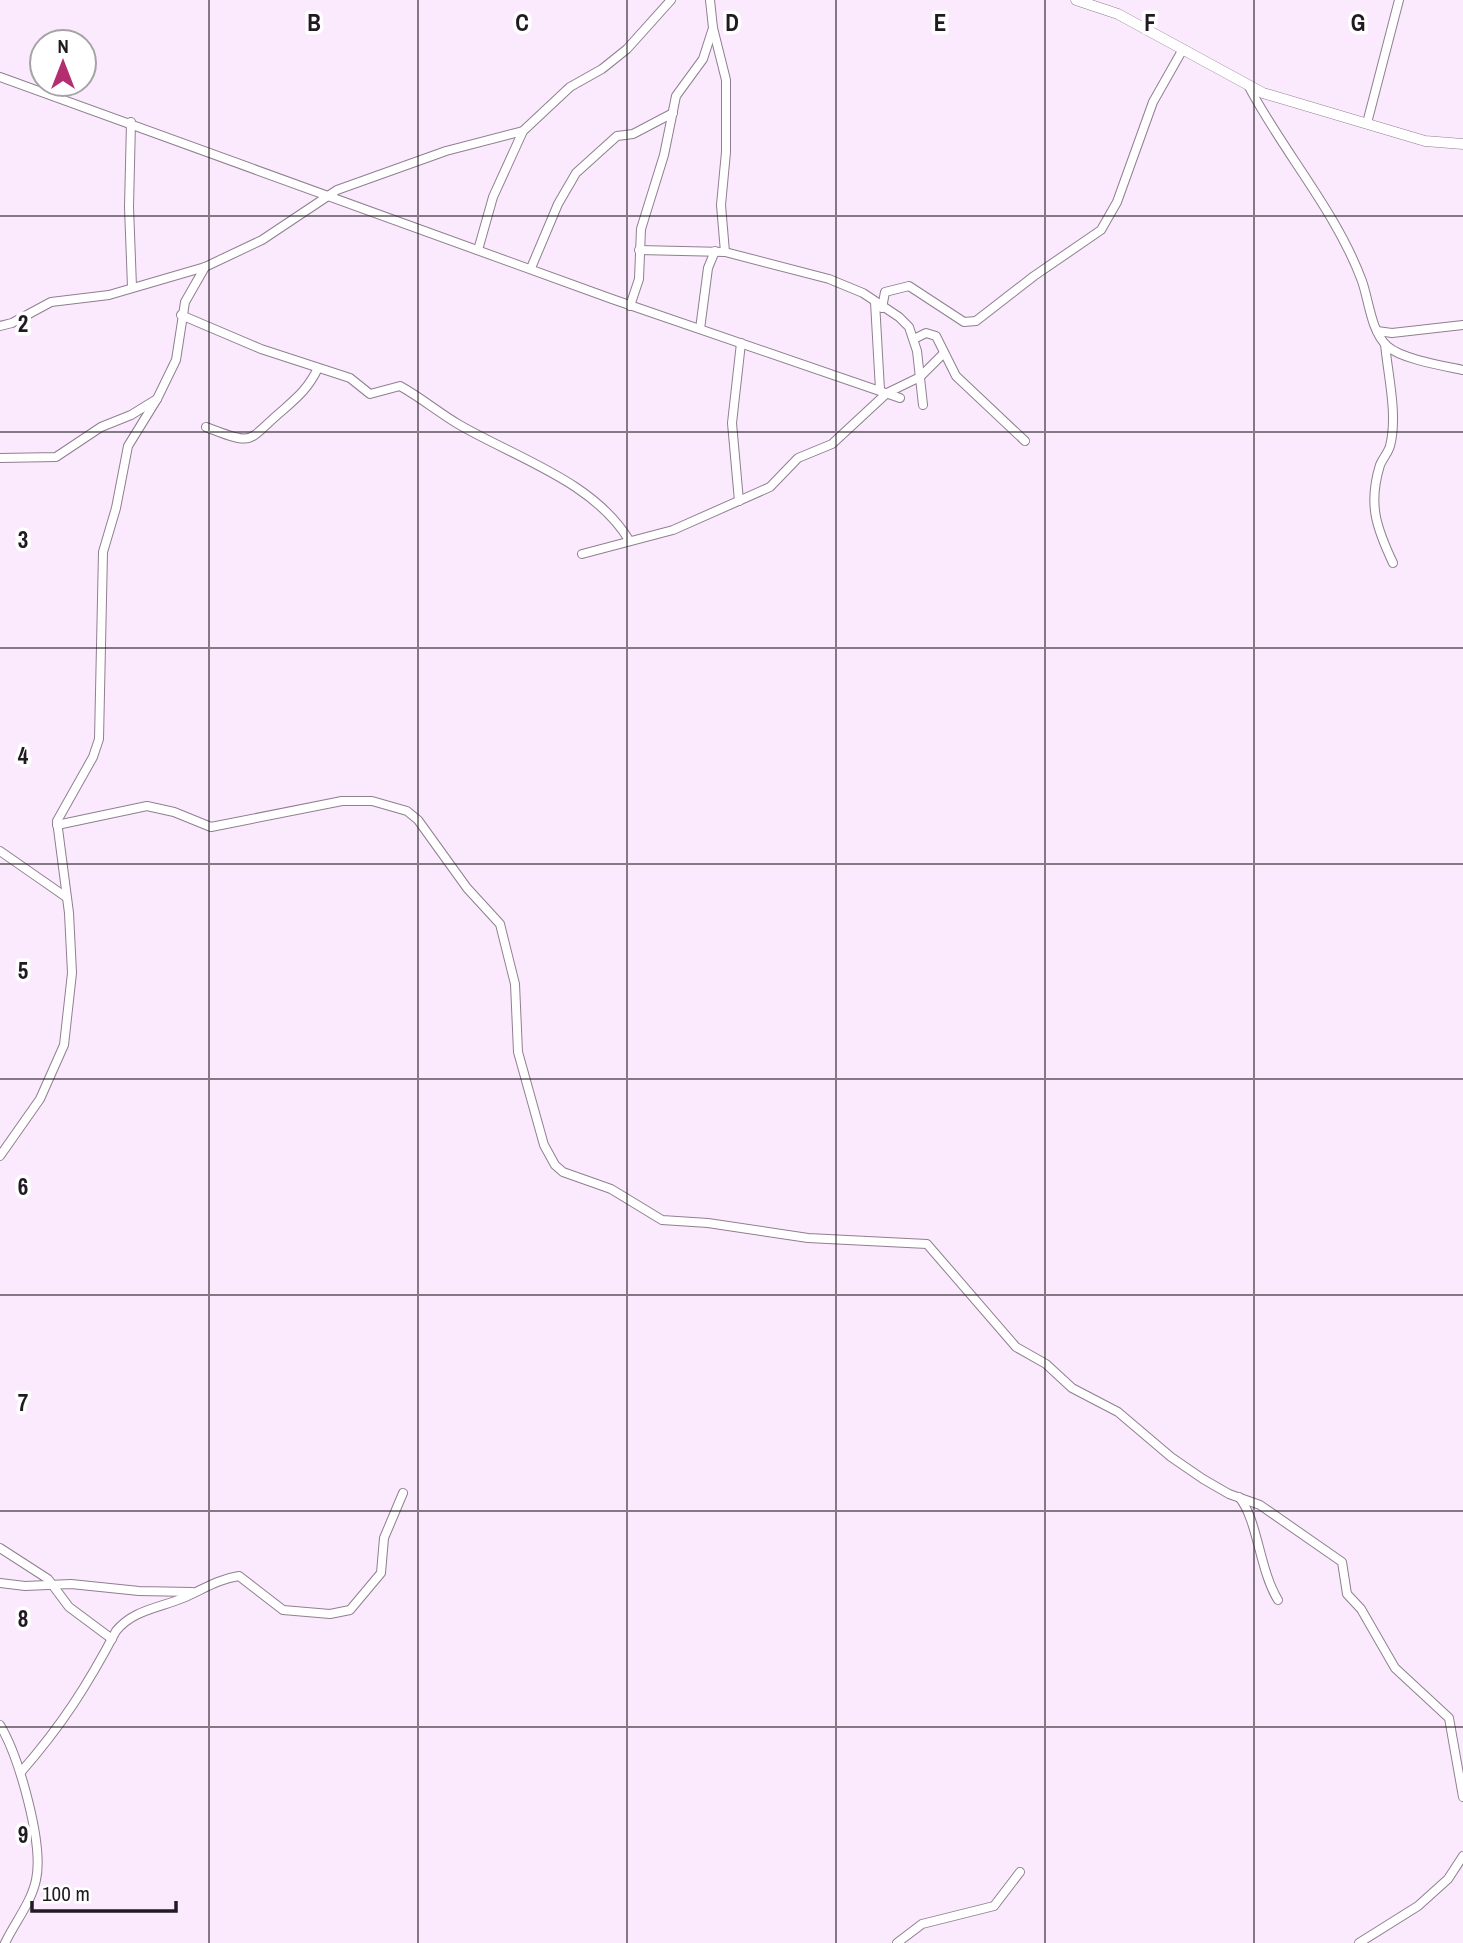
<svg xmlns="http://www.w3.org/2000/svg" width="1463" height="1943" viewBox="0 0 1463 1943" font-family="'Archivo Narrow',sans-serif">
<rect width="100%" height="100%" fill="#fbeafd"/>
<g fill="none" stroke-linecap="round" stroke-linejoin="round">
<g stroke="#8f7f90" stroke-width="10">
<g id="minor">
<polyline points="710,0 713,28 726,80 726,152 721,205 725,252"/>
<polyline points="0,77 612,299 900,398"/>
<path d="M1249,87C1284,153 1336,211 1362,281C1369,301 1371,331 1387,346C1401,359 1444,366 1463,370"/>
<polyline points="131,122 129,207 132,287"/>
<polyline points="1367,123 1399,0"/>
<polyline points="478,250 493,197 523,131"/>
<polyline points="639,250 725,252 829,279 863,293 899,317 909,327 917,351 923,405"/>
<polyline points="531,268 558,204 576,173 617,136 633,134 673,113"/>
<polyline points="875,302 880,390"/>
<polyline points="630,306 639,279 641,229 664,155 676,96 703,59 713,28"/>
<polyline points="882,308 885,292 909,286 964,322 976,321 1034,276 1101,230 1117,202 1153,102 1183,49"/>
<path d="M181,315L261,349L350,378L370,394L400,386C420,397 438,412 458,424C516,458 593,481 629,540"/>
<polyline points="0,326 12,323 51,302 109,295 205,267 262,240 337,190 446,151 523,131 570,87 602,69 627,49 671,0"/>
<polyline points="700,329 708,268 715,251"/>
<polyline points="1377,331 1392,333 1463,325"/>
<polyline points="914,339 926,333 936,336 956,376 1025,441"/>
<path d="M1385,344C1388,376 1398,415 1390,446C1388,453 1383,458 1380,465C1368,504 1376,527 1393,563"/>
<path d="M206,427C257,447 246,441 283,410C299,396 309,387 318,368"/>
<polyline points="0,458 56,457 101,427 131,415 157,399 176,360 185,302 205,267"/>
<polyline points="739,501 732,423 741,343"/>
<polyline points="582,554 673,530 770,487 798,458 832,444 887,393 920,377 944,353"/>
<polyline points="57,825 147,806 174,812 211,827 342,801 372,801 407,811 418,820 467,888 500,924 515,984 518,1052 544,1145 555,1165 563,1172 611,1189 662,1220 708,1223 808,1238 927,1244 1016,1347 1046,1364 1072,1388 1118,1412 1171,1457 1203,1479 1229,1494 1260,1505 1342,1562 1347,1594 1361,1609 1395,1668 1449,1718 1463,1797"/>
<polyline points="0,851 66,897"/>
<polyline points="0,1156 40,1099 64,1045 72,973 69,913 57,821 93,757 99,739 103,552 116,508 128,446 157,399"/>
<path d="M1239,1497C1258,1520 1259,1569 1278,1600"/>
<polyline points="0,1548 48,1579 69,1607 112,1639"/>
<polyline points="0,1583 25,1586 71,1584 139,1591 192,1592"/>
<path d="M0,1725C19,1757 44,1844 36,1880C31,1903 15,1922 5,1943"/>
<path d="M21,1772C62,1725 87,1686 116,1631C133,1610 159,1608 183,1598C202,1590 218,1579 239,1576L283,1610L330,1614L350,1610L381,1573L384,1538L403,1493"/>
<polyline points="897,1943 922,1924 994,1906 1020,1872"/>
<polyline points="1359,1943 1418,1906 1448,1879 1463,1856"/>
</g>
</g>
<g stroke="#8f7f90" stroke-width="11">
<polyline id="tertiary" points="1076,0 1118,14 1263,93 1425,141 1463,144"/>
</g>
<use href="#minor" stroke="#fff" stroke-width="8"/>
<use href="#tertiary" stroke="#fff" stroke-width="10"/>
</g>
<path fill="none" stroke="#201a21" stroke-width="2" stroke-opacity="0.55" d="M209,0V1943M418,0V1943M627,0V1943M836,0V1943M1045,0V1943M1254,0V1943M0,216H1463M0,432H1463M0,648H1463M0,864H1463M0,1079H1463M0,1295H1463M0,1511H1463M0,1727H1463"/>
<g font-size="23" text-anchor="middle" font-weight="bold" fill="#201a21" stroke="#fff" stroke-width="7" stroke-linejoin="round" paint-order="stroke">
<text x="314" y="31">B</text>
<text x="522" y="31">C</text>
<text x="732" y="31">D</text>
<text x="940" y="31">E</text>
<text x="1150" y="31">F</text>
<text x="1358" y="31">G</text>
<text x="23" y="332">2</text>
<text x="23" y="548">3</text>
<text x="23" y="764">4</text>
<text x="23" y="979">5</text>
<text x="23" y="1195">6</text>
<text x="23" y="1411">7</text>
<text x="23" y="1627">8</text>
<text x="23" y="1843">9</text>
</g>
<g transform="translate(63 63)"><circle r="33" fill="#ffffff" stroke="#a6a3a6" stroke-width="2"/>
<path d="M0-5L12 26L0 18L-12 26Z" fill="#b32d71"/>
<text y="-10" font-size="19" font-weight="bold" text-anchor="middle" fill="#201a21">N</text>
</g>
<path d="M32 1901v10h144v-10" fill="none" stroke="#201a21" stroke-width="3.5"/>
<text x="42" y="1901" font-size="21" fill="#201a21" stroke="#ffffff" stroke-width="5" paint-order="stroke">100 m</text>
</svg>
